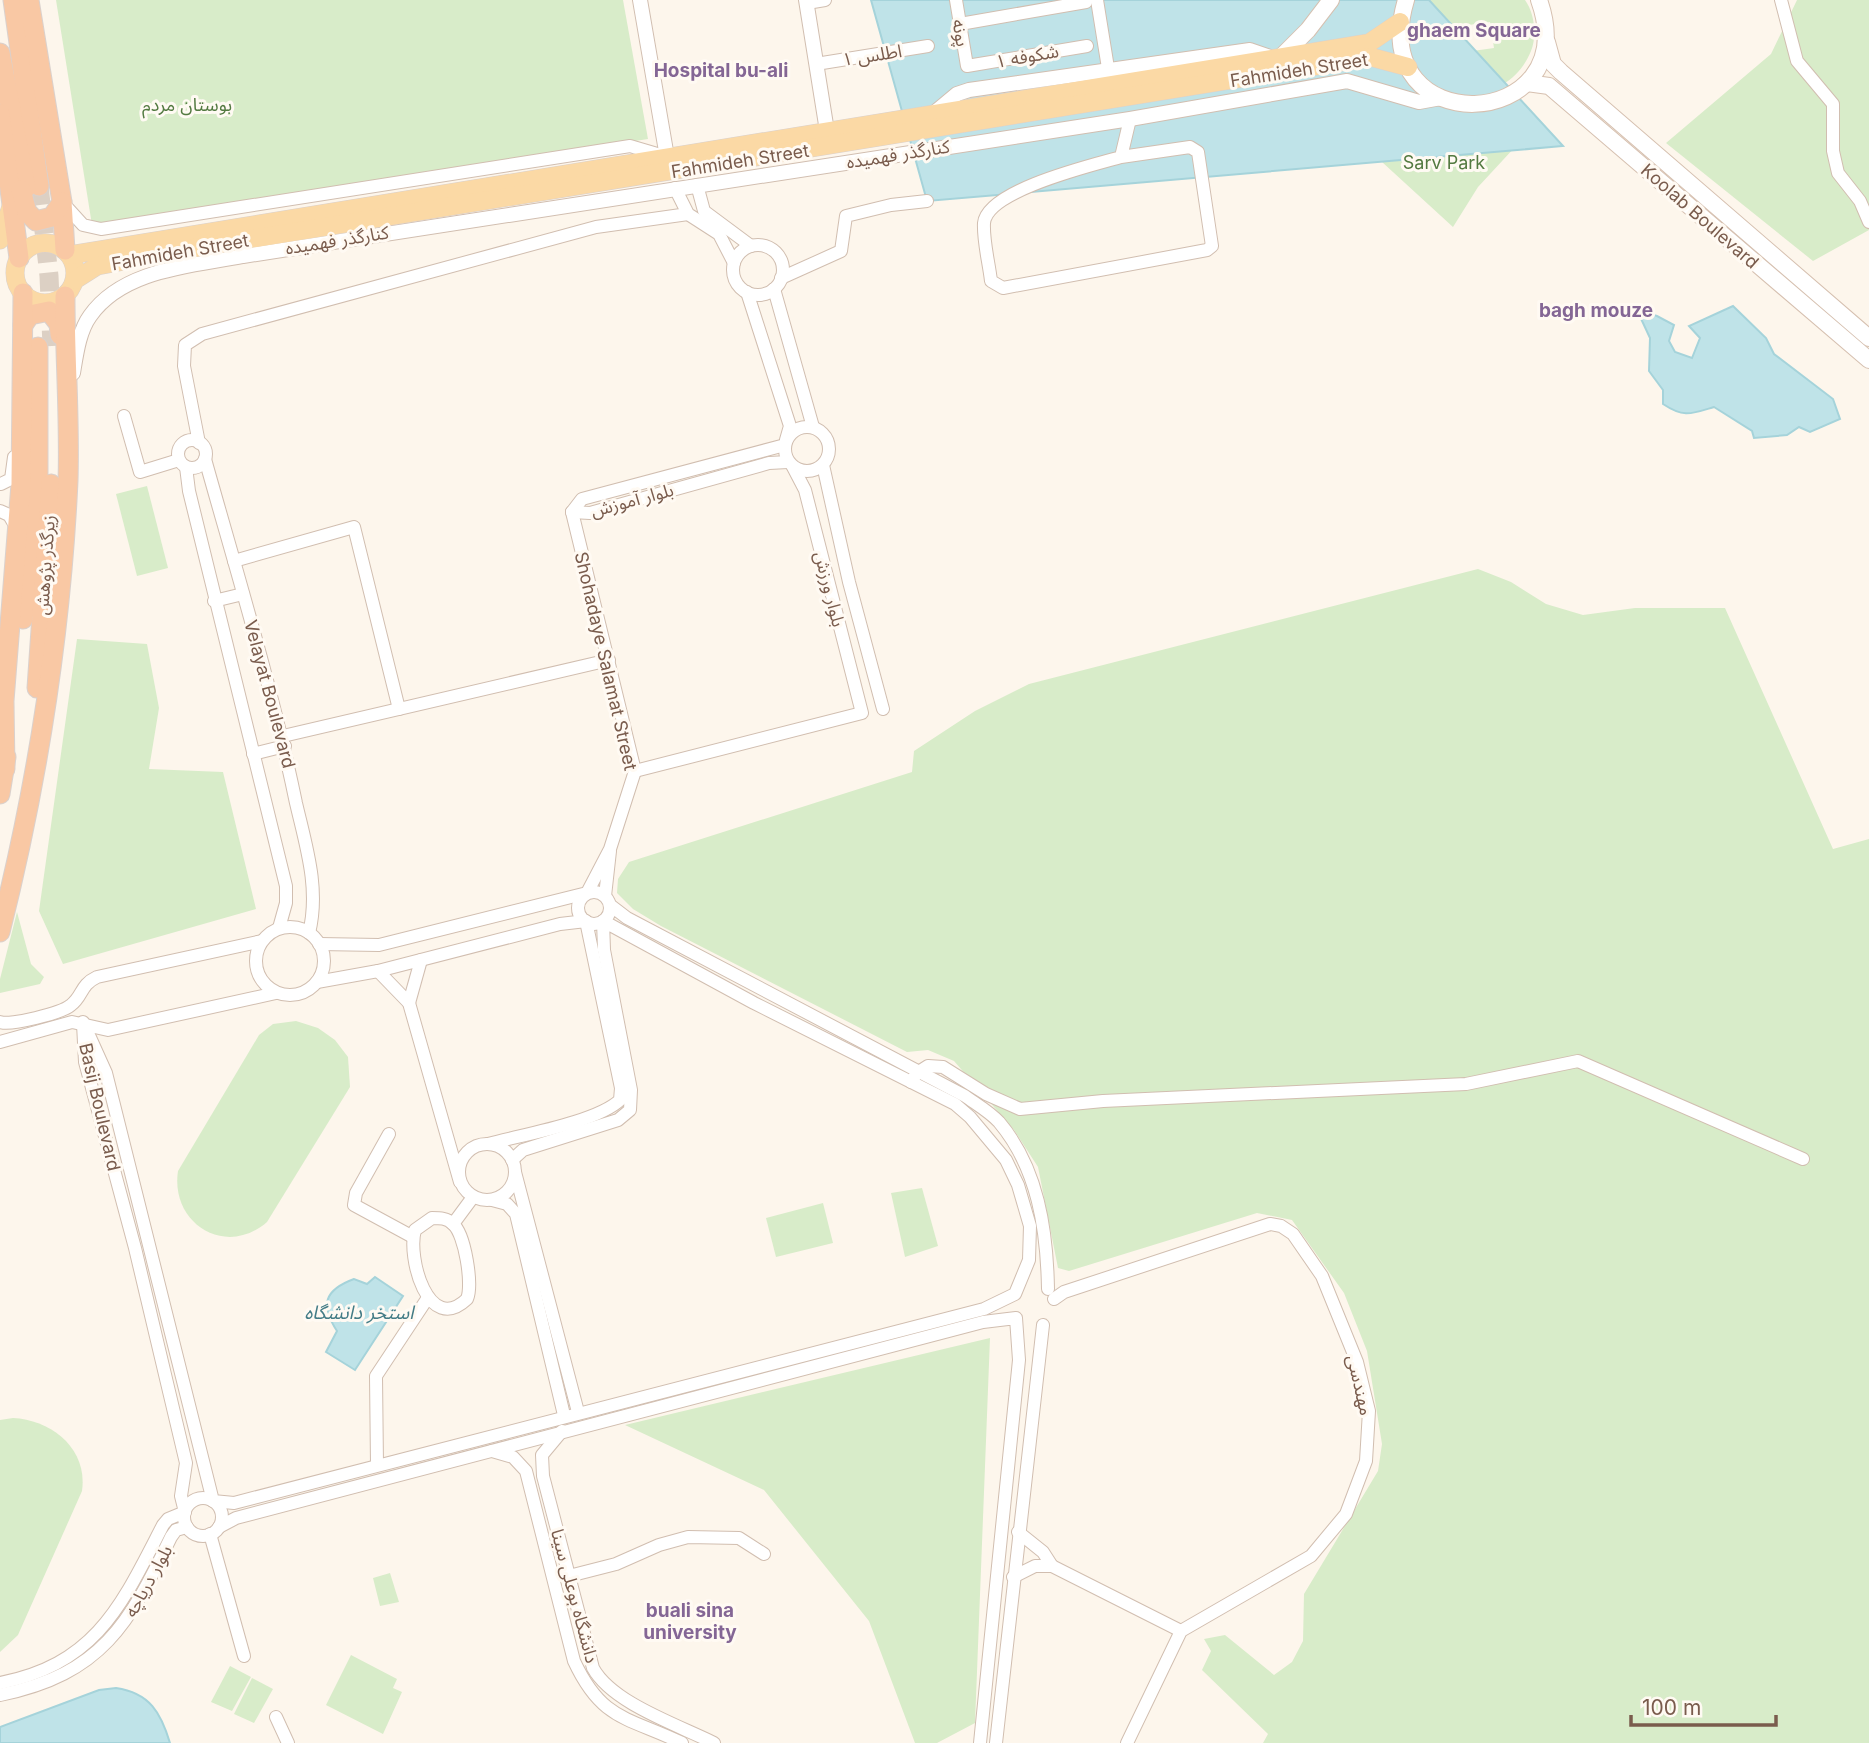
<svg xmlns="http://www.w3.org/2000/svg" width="1869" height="1743" viewBox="0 0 1869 1743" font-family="Inter,'Noto Sans Arabic',sans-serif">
<rect width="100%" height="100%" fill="#fdf6ec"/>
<g fill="#d8ecc9" fill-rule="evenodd">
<polygon points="56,0 623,0 648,139 92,225"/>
<path d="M1422,0H1525C1535,14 1537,36 1531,51C1497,133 1379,78 1422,0ZM1490,22L1494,48L1423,58L1419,32Z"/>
<polygon points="1797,0 1869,0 1869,230 1813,261 1666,143 1771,54"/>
<polygon points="1310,96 1515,147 1478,187 1453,227"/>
<polygon points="147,486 168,568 137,576 116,494"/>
<polygon points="1478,569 1511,582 1546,604 1583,615 1635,608 1725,608 1833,849 1869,839 1869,1743 1263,1743 1268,1734 1202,1670 1211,1651 1204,1639 1225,1635 1274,1675 1292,1662 1303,1641 1304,1594 1378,1471 1382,1444 1367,1351 1344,1293 1292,1220 1257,1213 1069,1271 1058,1268 1038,1167 1014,1130 954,1061 928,1050 907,1052 661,926 633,909 617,893 618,879 629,862 912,772 914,751 975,711 1029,684"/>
<polygon points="77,639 147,644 159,708 149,769 223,772 256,909 63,964 39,911"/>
<polygon points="17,912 31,964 44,977 40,984 0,993 0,979"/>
<path d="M296,1021L318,1028L335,1040L348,1057L350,1087L267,1222C226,1258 170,1224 178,1171L259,1035L273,1024Z"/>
<polygon points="922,1188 938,1246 905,1257 891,1193"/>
<polygon points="823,1203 833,1243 776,1257 766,1218"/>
<polygon points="990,1338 975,1723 937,1743 915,1743 869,1621 764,1490 625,1425"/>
<path d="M13,1418C52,1420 88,1449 82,1491L18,1635L0,1652V1420Z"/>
<polygon points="390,1573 399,1602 380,1606 373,1578"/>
<polygon points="351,1655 397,1679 393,1688 402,1692 383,1734 326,1705"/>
<polygon points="230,1666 251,1677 232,1711 211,1702"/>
<polygon points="252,1678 273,1689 254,1723 234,1714"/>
</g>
<g fill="#bfe3e8" stroke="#a5d3da" stroke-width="2">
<polygon points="871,0 1429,0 1563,146 927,201"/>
<path d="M1733,306L1766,338L1774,354L1833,399L1840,419L1810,432L1799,427L1787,435L1754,438L1752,431L1714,407C1691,414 1684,418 1663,404V390L1649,371L1650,338L1637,310L1657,316L1674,325L1669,341L1675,352L1692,358L1700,338L1689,326Z"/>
<path d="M375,1277L403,1296L355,1370L326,1352L337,1331C320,1305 324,1290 354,1279L367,1284Z"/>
<path d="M116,1688C150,1693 161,1713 170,1743H0V1727L99,1690Z"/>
</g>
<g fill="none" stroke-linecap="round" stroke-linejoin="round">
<polyline stroke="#dcd0c4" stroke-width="19" stroke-dasharray="19 10" stroke-linecap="butt" points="39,186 49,276 52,346"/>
<g stroke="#d1beb0" stroke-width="14">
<g id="minor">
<polyline points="956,0 967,66 1087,46"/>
<polyline points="1097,0 1108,68"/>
<polyline points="1781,0 1797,61 1833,104 1833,151 1838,173 1860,201 1869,222"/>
<polyline points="807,3 825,0"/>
<polyline points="960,24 1086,2"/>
<polyline points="816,64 928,46"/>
<path d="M1121,157L1190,147L1198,152L1212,246L1207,250L1003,288L991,281C989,263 983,241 984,223C987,190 1093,165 1121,157L1130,119"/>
<polyline points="697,185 704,211 751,246"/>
<polyline points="675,188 688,214 719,234 734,263"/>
<polyline points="63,203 83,225 101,229 630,146 664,156"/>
<circle cx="758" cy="270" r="25"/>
<polyline points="781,278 841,251 846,216 891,205 927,201"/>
<polyline points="774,289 813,427"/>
<polyline points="747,292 790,426 786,440"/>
<polyline points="124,416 140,472 179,460"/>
<circle cx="807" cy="449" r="22"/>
<circle cx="192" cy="454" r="14"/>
<polyline points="199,443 184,366 185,345 202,334 596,227 688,214"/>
<path d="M205,459C237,573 272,687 296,803C306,846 320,889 309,933"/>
<polyline points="823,465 849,582 883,709"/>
<polyline points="186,467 189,491 286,886 286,903 279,928"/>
<polyline points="1,484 11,479 14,457"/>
<polyline points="0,511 9,515 16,527"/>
<polyline points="572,512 582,499 785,445"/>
<polyline points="572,512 590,513 769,463 788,462"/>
<polyline points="234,561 354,527 399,709"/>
<polyline points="214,601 243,594"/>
<polyline points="283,736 609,660"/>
<polyline points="253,754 285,746"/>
<polyline points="635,771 862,713 805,490 793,467"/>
<circle cx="594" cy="908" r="16"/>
<polyline points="605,896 610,851"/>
<path d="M610,905L627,918L965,1096C976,1104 990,1112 999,1122C1038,1168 1047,1230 1048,1289"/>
<circle cx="290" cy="961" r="34"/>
<polyline points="319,944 379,945 587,893 610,849 635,771 572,512"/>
<polyline points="378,971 409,1003 460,1182"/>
<path d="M317,982L378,971L560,924L586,921L621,1088L620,1100C597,1122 521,1135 488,1144"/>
<polyline points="409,1003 421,960"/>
<path d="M0,1022C10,1026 62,1013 71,1005C83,996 80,985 97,977L262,941"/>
<polyline points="83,1022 106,1073 213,1501 234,1503 984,1309 1015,1294 1029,1260 1030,1226 1018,1185 1006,1160 970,1117 955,1104 754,1003 603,921 604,950 631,1090 630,1110 618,1120 523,1150 512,1160"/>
<polyline points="0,1042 72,1022 108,1030 276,993"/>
<polyline points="911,1082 917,1073 928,1066 943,1067 986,1094 1020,1109 1103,1101 1466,1084 1578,1061 1803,1159"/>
<polyline points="389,1134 356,1193 354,1205 413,1237"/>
<circle cx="487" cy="1172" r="28"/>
<polyline points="515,1172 578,1412"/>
<polyline points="492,1200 507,1204 516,1214 564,1415"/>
<path d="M432,1218C440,1218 447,1218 453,1224C465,1234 473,1285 467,1299C428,1336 407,1257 415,1230Z"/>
<polyline points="453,1224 473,1197"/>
<polyline points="1054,1299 1064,1292 1270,1224 1281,1226 1293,1234 1322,1276 1357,1362 1369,1411 1366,1461 1346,1514 1311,1556 1181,1631 1127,1743"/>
<path d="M562,1431L542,1455L543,1476L593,1668C612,1703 678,1725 714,1743"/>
<path d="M492,1451L513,1457L526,1471L574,1661C602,1721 628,1717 682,1743"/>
<polyline points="377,1465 376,1376 427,1299"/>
<circle cx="203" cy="1517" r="19"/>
<polyline points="219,1527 236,1518 983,1322 1016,1318 1019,1360 980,1743"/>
<polyline points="210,1534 244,1656"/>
<polyline points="1052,1566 1181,1631"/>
<polyline points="569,1576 616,1564 659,1545 688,1537 739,1538 764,1554"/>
<polyline points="1013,1577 1035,1566 1052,1566 1043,1552 1018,1532"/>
<path d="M0,1683C97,1664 122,1604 163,1525L168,1519L185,1512L181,1496L186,1463L135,1248L85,1062L83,1024"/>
<path d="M0,1695C102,1674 129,1624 171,1537L176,1530L187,1527"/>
<polyline points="276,1717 288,1743"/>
<polyline points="996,1743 1043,1325"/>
</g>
</g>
<g stroke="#d1beb0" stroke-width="16">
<g id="tertiary">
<polyline points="640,0 667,157"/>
<polyline points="806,0 827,131"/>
<polyline points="933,114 957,94 969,90 1250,50 1276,59"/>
<path d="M73,373C76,355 79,331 90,316C123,269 192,266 243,256L1130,119L1347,81L1419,102L1441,98"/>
</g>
</g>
<g stroke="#d6c0b0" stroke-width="18">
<g id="secondary">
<path d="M1406,0C1363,143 1587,134 1539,0"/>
<polyline points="1547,42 1553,64 1561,72 1869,338"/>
<polyline points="1281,57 1308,30 1331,0"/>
<polyline points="1527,83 1549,86 1869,360"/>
</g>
</g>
<g stroke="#dad1cd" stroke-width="19">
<g id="primary">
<polyline points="0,240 12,204"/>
<circle cx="45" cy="273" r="30"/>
<polyline points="70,255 1369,43 1400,22"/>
<polyline points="75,280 97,266 194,248 1371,57 1408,67"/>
</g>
</g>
<g stroke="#dad1cd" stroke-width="21">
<g id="trunk">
<polyline points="13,0 39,186"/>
<polyline points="29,0 62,202 65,250"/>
<polyline points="0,53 26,188"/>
<polyline points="0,114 19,258"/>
<polyline points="21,190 27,212 36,221 52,217 62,202"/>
<polyline points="23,325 30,315 49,311 59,324 60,335"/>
<polyline points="23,619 38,486 38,347"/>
<polyline points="37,688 51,484"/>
<polyline points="5,769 4,701 21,484 23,293"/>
<polyline points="0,794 6,757"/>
<path d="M0,932C37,785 61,633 68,481C70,419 65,358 65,296"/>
</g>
</g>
<use href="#minor" stroke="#fff" stroke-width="12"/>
<use href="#tertiary" stroke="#fff" stroke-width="14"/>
<use href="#secondary" stroke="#fff" stroke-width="16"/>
<use href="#primary" stroke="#fbd9a5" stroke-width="18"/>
<use href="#trunk" stroke="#f9c8a4" stroke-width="19"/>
</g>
<g text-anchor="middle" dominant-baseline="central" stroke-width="6" stroke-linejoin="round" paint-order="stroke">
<g font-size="18" fill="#7a5c4d" stroke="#fffaf3">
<text transform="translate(961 33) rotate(80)">پونه</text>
<text transform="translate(872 55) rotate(-9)">اطلس ۱</text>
<text transform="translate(1027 56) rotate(-10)">شکوفه ۱</text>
<text transform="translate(1299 70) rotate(-9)">Fahmideh Street</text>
<text transform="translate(898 154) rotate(-9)">کنارگذر فهمیده</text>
<text transform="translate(740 161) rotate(-9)">Fahmideh Street</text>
<text transform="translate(1700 216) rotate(41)">Koolab Boulevard</text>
<text transform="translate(337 240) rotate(-9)">کنارگذر فهمیده</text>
<text transform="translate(180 252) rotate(-10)">Fahmideh Street</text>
<text transform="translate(632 500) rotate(-15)">بلوار آموزش</text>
<text transform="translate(45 565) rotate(-86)">زیرگذر پژوهش</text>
<text transform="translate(830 589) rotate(76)">بلوار ورزش</text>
<text transform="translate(606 661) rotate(77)">Shohadaye Salamat Street</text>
<text transform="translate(270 694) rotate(75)">Velayat Boulevard</text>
<text transform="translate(100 1107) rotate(77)">Basij Boulevard</text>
<text transform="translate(1360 1385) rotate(77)">مهندسی</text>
<text transform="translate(148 1581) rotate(-61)">بلوار دریاچه</text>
<text transform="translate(575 1596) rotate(75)">دانشگاه بوعلی سینا</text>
</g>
<g font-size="18" fill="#537a41" stroke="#fffaf3">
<text x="187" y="104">بوستان مردم</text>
<text x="1444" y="162">Sarv Park</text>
</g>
<g font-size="19" font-weight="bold" fill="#846695" stroke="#fffaf3">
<text x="1474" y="30">ghaem Square</text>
<text x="721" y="70">Hospital bu-ali</text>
<text x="1596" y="310">bagh mouze</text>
<text x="690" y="1610">buali sina<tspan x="690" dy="22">university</tspan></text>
</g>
<g font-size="19" font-style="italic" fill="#437c86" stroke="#fffaf3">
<text x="359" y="1312">استخر دانشگاه</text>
</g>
</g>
<path d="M1631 1715v10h145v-10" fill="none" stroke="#7a5c4d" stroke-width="3.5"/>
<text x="1642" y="1715" font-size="21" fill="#7a5c4d" stroke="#fffaf3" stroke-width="5" paint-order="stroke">100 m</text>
</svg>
